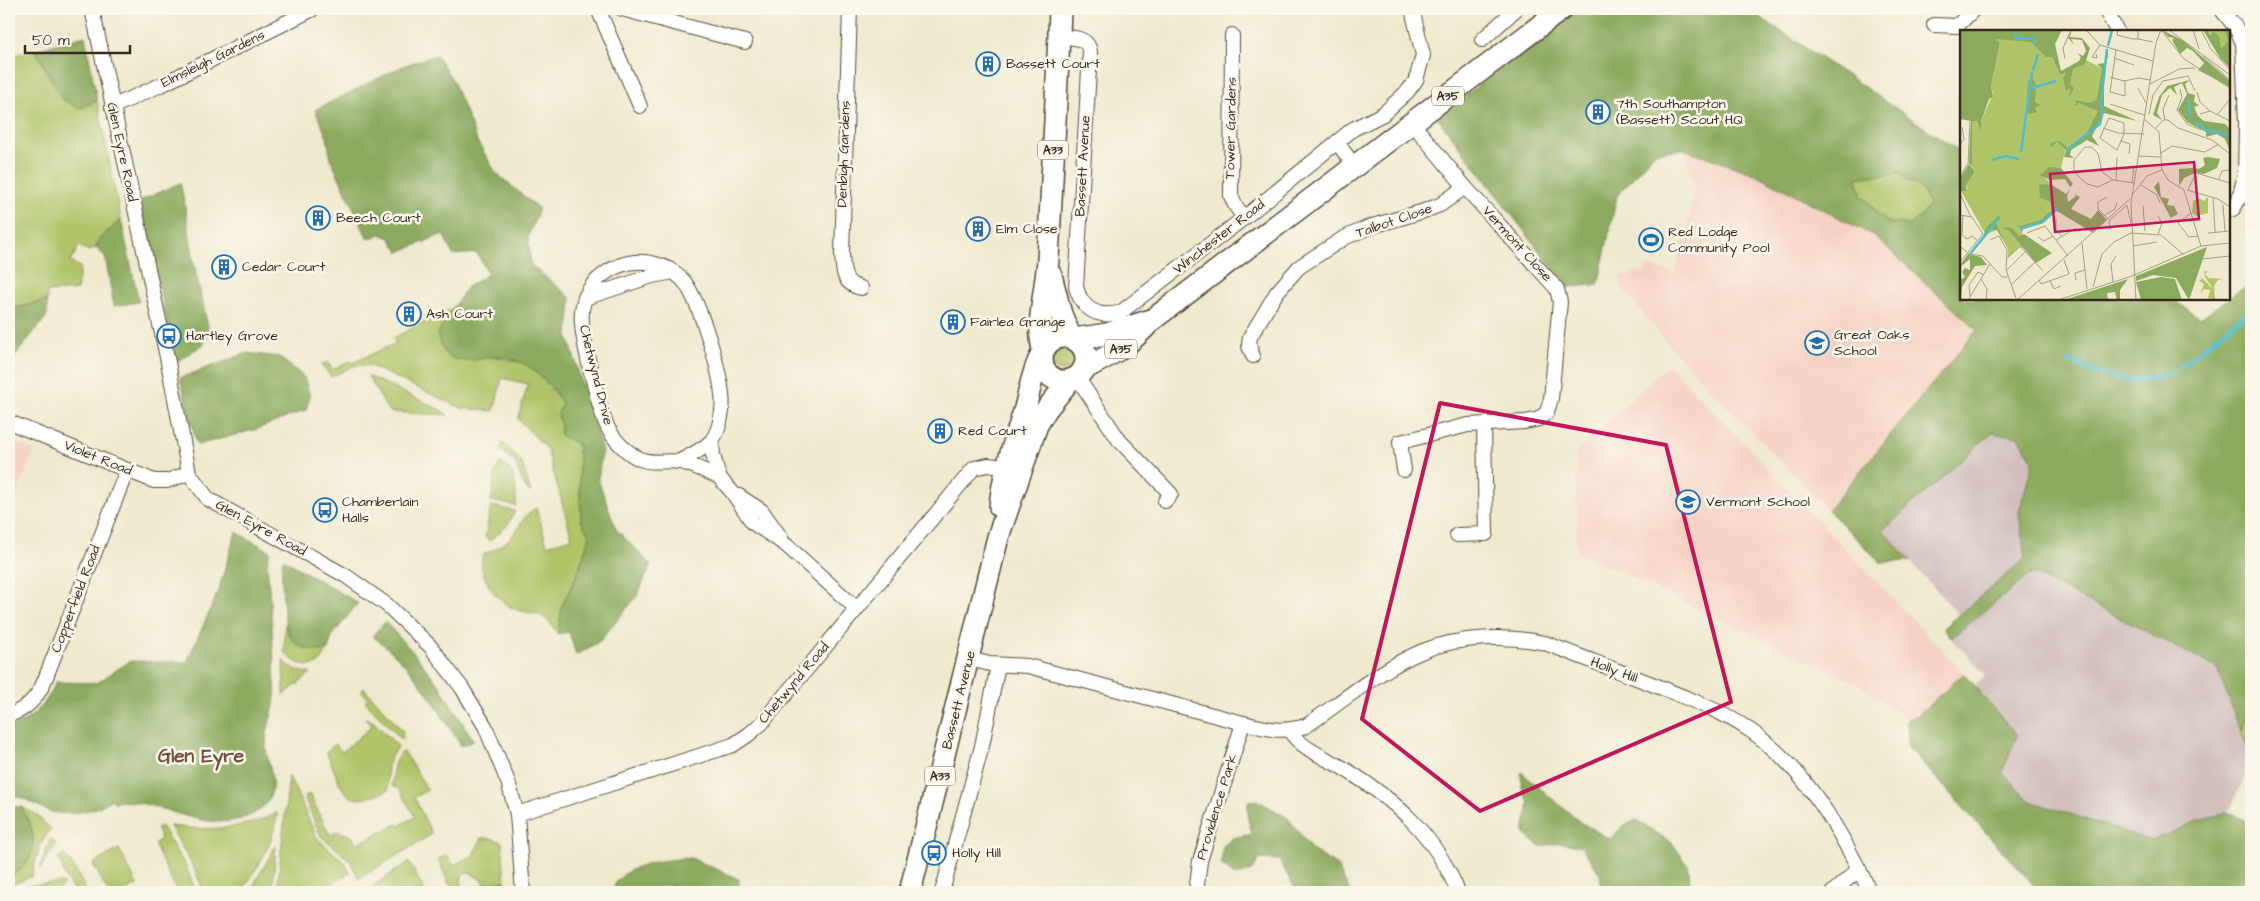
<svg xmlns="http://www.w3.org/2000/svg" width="2260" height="901" viewBox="0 0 2260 901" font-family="'Architects Daughter',sans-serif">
<rect width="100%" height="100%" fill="#fbf7ec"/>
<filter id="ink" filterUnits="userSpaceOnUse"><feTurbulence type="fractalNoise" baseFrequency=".02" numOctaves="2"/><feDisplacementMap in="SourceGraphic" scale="10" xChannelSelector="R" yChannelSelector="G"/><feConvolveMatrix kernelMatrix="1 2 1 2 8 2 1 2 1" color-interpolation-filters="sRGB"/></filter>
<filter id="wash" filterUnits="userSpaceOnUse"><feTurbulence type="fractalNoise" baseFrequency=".0096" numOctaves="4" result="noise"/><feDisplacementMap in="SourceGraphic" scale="20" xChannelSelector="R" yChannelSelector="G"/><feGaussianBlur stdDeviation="1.12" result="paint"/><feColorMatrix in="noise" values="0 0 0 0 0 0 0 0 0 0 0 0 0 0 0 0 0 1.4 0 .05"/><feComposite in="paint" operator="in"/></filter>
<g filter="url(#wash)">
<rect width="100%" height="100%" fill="#efe9ce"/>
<g fill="#f6d2c4">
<polygon points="1684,149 1755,174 1874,236 1978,330 1828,510 1679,357 1622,288 1619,274 1633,276 1635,271 1645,273 1647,266 1675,273 1695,191"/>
<polygon points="1668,364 1964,673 1918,715 1907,719 1862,686 1577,552 1576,452"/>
<polygon points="9,440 34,450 9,514"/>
</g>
<g fill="#d1bfbe">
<polygon points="1978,330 2067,408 2025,559 1959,615 1845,490"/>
<polygon points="2032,573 2217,668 2251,756 2251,765 2227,813 2209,816 2152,841 2030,801 2001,773 2017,736 1975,684 1986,675 1951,638"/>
</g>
<g fill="#b0c56a" stroke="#767844">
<polygon points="36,50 47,73 92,105 97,100 121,220 99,239 96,248 89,251 79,246 70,262 80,267 77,290 47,292 47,300 9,310 9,56"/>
<polygon points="1901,173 1908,181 1919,186 1929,204 1922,215 1910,225 1886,222 1862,195 1856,177"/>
<path d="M455,307L437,334L497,357L525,363L536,372L562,402C555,424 563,429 578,444L581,521L590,536L577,574L562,606L558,634C553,627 549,621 542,616C534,612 524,613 515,609C497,602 476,575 483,555C493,550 502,546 510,538C522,526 520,518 536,508L547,545L572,538L547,449L518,419L528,384L502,378L494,411L461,408L368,365H356L331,377L321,365L328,362L332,370L351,361L352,363L396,343L393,338Z"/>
<circle cx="1063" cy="359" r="12"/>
<polygon points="368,376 441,410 448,415 389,412"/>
<polygon points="503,443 522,463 531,492 526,489 515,463 500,449"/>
<path d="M500,463C517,469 516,491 516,506L491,501L496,471Z"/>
<polygon points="491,506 515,511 507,526 489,541 485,537"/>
<path d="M285,624L289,635L319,651L328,650C325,654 322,661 318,663C306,671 292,660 284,652Z"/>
<path d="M283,660C292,669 299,672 311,673L284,695Z"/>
<polygon points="364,688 403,731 402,740 365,701 368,698 361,691"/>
<polygon points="2251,704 2251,756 2241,731"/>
<path d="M365,718L374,722L399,747C386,756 387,775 388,790C341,812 344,789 326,752L335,744L342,752L372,726Z"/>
<path d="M403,751L428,790L414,797L432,834L359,879L350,860L321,836L304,797L309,794L330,835L338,831L352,836L356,844L397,824L399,826L415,817L399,789L392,786C393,773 392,759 403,751Z"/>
<polygon points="289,776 317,838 345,863 350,873 318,892 277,892"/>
<path d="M21,807L34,813L51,829C38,843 36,859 32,876L9,886V877C39,862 39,833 21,807Z"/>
<path d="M277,813C274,843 258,867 241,892H204L194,868L170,826C208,831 242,830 277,813Z"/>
<polygon points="161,826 186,867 196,892 177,892 154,844 161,839 156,828"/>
<polygon points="51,838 56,844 40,869 45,851"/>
<polygon points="482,838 491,838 502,842 505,882 488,884 469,872 464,873 462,875 461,883 465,892 457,892 452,883 449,884 438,859 448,855 453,865 472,856"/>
<polygon points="276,845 272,892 250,892"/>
<polygon points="119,849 137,885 123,892 108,892 93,864"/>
<polygon points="63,854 71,862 87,892 74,892 66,878 58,858"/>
<polygon points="409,862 425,892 364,892"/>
<path d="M60,883L64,884L56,892H13C28,884 43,884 60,883Z"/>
</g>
<g fill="#8caa5e" stroke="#646a3e" fill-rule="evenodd">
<path d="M1579,9H1748L1961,152V299H2172L2200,318L2251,283V704L2241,731L2217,668L2032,573L1951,638L1943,628L2025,559L2019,512L2033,461L2019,437L1992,433L1883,530L1911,561L1880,562L1828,510L1977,330L1874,236L1755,174L1684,149L1655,152L1617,196L1598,285L1567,287L1437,117ZM1900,173L1908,181L1919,186L1929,204L1922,215L1910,225L1886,222L1862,195L1856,178Z"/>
<polygon points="85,36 97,100 79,109 61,98 36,50"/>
<path d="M436,55L453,81L477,141L496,173L539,209L528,236L531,265L571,298L568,337L602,451L598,479L616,529L651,565L637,596L600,641L576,655L569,632L558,634L562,606L577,574L590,536L581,521L578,444L560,435L561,427L558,414L562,402C548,381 530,362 505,357C486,354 464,368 447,355C442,351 439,340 437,334L467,287L488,274L477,253L453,255L443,234L399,252L390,238L380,234L368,239L331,160L327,137L315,110L403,66Z"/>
<polygon points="180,183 184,200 196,274 209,331 204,344 176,362 140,201"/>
<polygon points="121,220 139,302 114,306 105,256 96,248 99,240"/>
<polygon points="47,300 47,316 9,363 9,310"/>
<polygon points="247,353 279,357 304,377 310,396 306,410 257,429 197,445 180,378"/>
<path d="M236,532L270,551L267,564C270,597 272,630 274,663C274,674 276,686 275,697C274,712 267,726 266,742C264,759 277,776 271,794C264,812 247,819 229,821C189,826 153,797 114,802L112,799C98,811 69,816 52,812C36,807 26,796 9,796V728C33,719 46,705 56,682L97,683L130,661L187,662L218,592Z"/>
<path d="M283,559L358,603L332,636L328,650C288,654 285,630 283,598C282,584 281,572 283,559Z"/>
<path d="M385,622L413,652L439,685L474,741L461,746C436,706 412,663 372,636Z"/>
<polygon points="1964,673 2017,736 2002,773 2030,801 2152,841 2209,816 2227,813 2251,822 2251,892 2040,892 1908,747 1907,719 1918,715"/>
<polygon points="1521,772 1580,822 1610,839 1622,827 1637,820 1672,843 1688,865 1691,889 1694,892 1602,892 1600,874 1582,847 1563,843 1539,846 1524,833 1529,803 1522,788"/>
<polygon points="1257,800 1288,818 1312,850 1337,866 1350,892 1297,892 1279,860 1260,859 1253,869 1236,876 1221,864 1223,846 1233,838 1252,834 1248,819 1248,801"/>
<path d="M9,806L21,807C39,833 39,862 9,877Z"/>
<path d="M691,858L739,879L738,892H679L673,885L661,886L651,892H611C622,862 663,860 691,858Z"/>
<path d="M505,882V892H470C478,883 494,883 505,882Z"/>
</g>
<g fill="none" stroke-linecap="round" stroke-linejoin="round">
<g stroke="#50bdca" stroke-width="4.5">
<path d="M2069,361C2110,379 2128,387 2172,373"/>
<polyline points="2180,367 2251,309"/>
</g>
</g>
</g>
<g filter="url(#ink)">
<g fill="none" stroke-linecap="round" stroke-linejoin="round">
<g stroke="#564738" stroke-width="16">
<g id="street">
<polyline points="92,9 167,357 189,473 208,499 346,576 387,605 430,646 462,688 485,726 508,782 517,814 523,892"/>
<polyline points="598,9 640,106"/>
<polyline points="622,9 745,42"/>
<path d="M850,9L842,253C843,270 842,284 861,288"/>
<polyline points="2105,9 2117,31"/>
<polyline points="2221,9 2236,28 2243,43 2246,124 2245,175 2239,199 2233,209"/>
<polyline points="1934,25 1957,26 1974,9"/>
<polyline points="1232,35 1231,196 1235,205 1244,218"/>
<path d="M1059,37C1072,37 1089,37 1090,53L1076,287C1082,310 1099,319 1121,312L1244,218L1353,129L1383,114L1408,91L1416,80L1423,55L1412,9"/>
<polyline points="1482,40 1516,9"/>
<polyline points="112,107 165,83 313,9"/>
<polyline points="1337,142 1355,167"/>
<polyline points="585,298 652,276 674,272"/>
<polyline points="1253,356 1249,346 1250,337 1277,292 1299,267 1344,238 1369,227 1421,212 1440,205 1465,187"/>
<polyline points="1077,377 1119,440 1171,494 1165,501"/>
<polyline points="9,422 154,481 167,481 189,473"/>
<polyline points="712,440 713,455 719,477 733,493 753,523 786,545 856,608"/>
<path d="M678,462C689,456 705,449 713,439C720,428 724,408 722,395C720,370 698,294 681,278C666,263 641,258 621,265C605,271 589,284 584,301C582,308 581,316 582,324C583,342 600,415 609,430C613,437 620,445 626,450C647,468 659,459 680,462C694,465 706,472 719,477"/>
<polyline points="1404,470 1400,442 1468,425 1525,422 1539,419 1547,412 1551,399 1560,302 1557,289 1465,187 1413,124"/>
<polyline points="739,496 762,511 781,538"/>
<polyline points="1457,535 1486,534 1484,424"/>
<path d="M969,659L990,664L1028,666L1243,723C1267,729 1282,733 1306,726C1341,702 1385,666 1423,651C1460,636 1507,635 1545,643C1581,657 1616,670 1652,684C1686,698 1721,710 1751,731C1807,770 1842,833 1870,892"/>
<path d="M9,715C26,710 37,698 44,682L127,470"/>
<path d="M1290,731C1300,748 1326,758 1343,768C1395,800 1435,834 1458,892"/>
<polyline points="517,814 733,745 748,735 761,724 974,468 988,465 1006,467"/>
<polyline points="942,892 982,746 998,665"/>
<polyline points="1196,892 1200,861 1243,723"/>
<polyline points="1833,892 1859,869"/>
</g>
</g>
<g stroke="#564738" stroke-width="24">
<g id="primary">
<polyline points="1051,275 1061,314 1071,338"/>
<circle cx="1064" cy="359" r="22"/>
<polyline points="1074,339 1107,334 1151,320"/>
<path d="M1043,350C1036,320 1046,290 1048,260C1052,176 1057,92 1060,9"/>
<path d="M1084,369C1115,353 1128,346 1152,320L1562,9"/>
<path d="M1000,507C1003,472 1015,441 1025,408C1030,390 1032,372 1041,356"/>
<polyline points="910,892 998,537 1037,425 1046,410 1070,380"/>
</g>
</g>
<use href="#street" stroke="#fff" stroke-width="14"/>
<use href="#primary" stroke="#fff" stroke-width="21"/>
</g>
</g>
<path fill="none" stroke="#c2185b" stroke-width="4" stroke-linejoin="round" d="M1440,403L1666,445L1731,702L1480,811L1362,719Z"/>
<defs>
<g id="building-ring" transform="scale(1.25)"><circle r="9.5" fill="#fbf7ec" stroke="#1f6fb2" stroke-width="1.5"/><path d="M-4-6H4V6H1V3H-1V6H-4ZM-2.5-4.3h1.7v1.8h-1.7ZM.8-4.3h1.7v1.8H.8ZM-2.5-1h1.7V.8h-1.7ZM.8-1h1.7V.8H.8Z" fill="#1f6fb2"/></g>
<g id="stadium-ring" transform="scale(1.25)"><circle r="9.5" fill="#fbf7ec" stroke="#1f6fb2" stroke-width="1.5"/><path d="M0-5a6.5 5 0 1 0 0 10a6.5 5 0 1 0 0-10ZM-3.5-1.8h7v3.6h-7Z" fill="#1f6fb2"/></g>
<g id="bus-ring" transform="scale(1.25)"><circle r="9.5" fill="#fbf7ec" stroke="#1f6fb2" stroke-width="1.5"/><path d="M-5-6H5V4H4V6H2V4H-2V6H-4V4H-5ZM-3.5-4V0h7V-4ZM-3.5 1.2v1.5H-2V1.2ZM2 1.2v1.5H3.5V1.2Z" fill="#1f6fb2"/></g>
<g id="school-ring" transform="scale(1.25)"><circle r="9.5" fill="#fbf7ec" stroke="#1f6fb2" stroke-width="1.5"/><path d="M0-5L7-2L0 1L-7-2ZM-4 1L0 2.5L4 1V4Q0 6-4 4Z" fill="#1f6fb2"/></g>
</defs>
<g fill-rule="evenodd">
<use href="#building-ring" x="988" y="64"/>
<use href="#building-ring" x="1598" y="112"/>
<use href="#building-ring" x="318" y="218"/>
<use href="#building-ring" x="978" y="229"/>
<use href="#stadium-ring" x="1651" y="240"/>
<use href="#building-ring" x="224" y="267"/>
<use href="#building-ring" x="409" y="314"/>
<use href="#building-ring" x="953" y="322"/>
<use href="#bus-ring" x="169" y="336"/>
<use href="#school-ring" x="1817" y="343"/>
<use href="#building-ring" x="940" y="431"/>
<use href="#school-ring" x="1688" y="502"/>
<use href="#bus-ring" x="325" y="510"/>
<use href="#bus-ring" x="934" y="853"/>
</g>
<g text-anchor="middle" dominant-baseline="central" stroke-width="5" stroke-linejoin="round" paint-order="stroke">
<g fill="#fbf7ec" stroke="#75685c" stroke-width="1">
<rect x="1432" y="86.5" width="32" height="19" rx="4"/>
<rect x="1038" y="140.5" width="30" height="19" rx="4"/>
<rect x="1105" y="339.5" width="32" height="19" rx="4"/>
<rect x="925" y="766.5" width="30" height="19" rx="4"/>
</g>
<g font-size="12" font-weight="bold" fill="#3b2a1e">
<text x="1448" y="96">A35</text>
<text x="1053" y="150">A33</text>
<text x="1121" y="349">A35</text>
<text x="940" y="776">A33</text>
</g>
<g font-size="14" fill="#3b2a1e" stroke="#fbf7ec">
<text transform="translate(213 59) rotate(-26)">Elmsleigh Gardens</text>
<text transform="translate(1231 128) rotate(-89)">Tower Gardens</text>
<text transform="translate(122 152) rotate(78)">Glen Eyre Road</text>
<text transform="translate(844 154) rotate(-88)">Denbigh Gardens</text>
<text transform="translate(1083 166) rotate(-87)">Bassett Avenue</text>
<text transform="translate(1394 221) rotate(-19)">Talbot Close</text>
<text transform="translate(1219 237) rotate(-38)">Winchester Road</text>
<text transform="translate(1517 244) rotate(48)">Vermont Close</text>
<text transform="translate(596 375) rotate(76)">Chetwynd Drive</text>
<text transform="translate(98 458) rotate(22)">Violet Road</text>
<text transform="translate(261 528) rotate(29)">Glen Eyre Road</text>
<text transform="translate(76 599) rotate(-69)">Copperfield Road</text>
<text transform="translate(1614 670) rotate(21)">Holly Hill</text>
<text transform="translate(794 683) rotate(-50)">Chetwynd Road</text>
<text transform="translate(959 700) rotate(-76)">Bassett Avenue</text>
<text transform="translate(1217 807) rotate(-73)">Providence Park</text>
</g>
<g font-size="14" fill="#3b2a1e" stroke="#fbf7ec" text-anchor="start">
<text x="1006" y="64">Bassett Court</text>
<text x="1616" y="104">7th Southampton<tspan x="1616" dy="16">(Bassett) Scout HQ</tspan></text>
<text x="336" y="218">Beech Court</text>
<text x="996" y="229">Elm Close</text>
<text x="1668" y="232">Red Lodge<tspan x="1668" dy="16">Community Pool</tspan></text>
<text x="242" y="267">Cedar Court</text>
<text x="426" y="314">Ash Court</text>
<text x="970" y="322">Fairlea Grange</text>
<text x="1834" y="335">Great Oaks<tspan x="1834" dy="16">School</tspan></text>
<text x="186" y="336">Hartley Grove</text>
<text x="958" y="431">Red Court</text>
<text x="342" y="502">Chamberlain<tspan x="342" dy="16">Halls</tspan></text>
<text x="1706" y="502">Vermont School</text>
<text x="952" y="853">Holly Hill</text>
</g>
<g font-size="19" font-weight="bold" fill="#734f38" stroke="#fbf7ec">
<text x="201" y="756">Glen Eyre</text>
</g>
</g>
<g transform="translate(1960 30)">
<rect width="270" height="270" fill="#efe9ce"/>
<path d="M248,0H264L268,11L261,18ZM65,7L92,27L100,45L126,30L142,38L138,81L134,92L126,106L106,117L101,138L83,146L92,155L81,168L90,172L91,179L81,193L62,199L63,219L60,217L48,228V219L37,200L27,204L23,200L1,161L8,159L6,155L15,140L9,133L11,91H17L21,103V91L33,64L31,56L40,13L35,9ZM248,167V183L237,186L232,183L233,171L239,168L244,171ZM244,241L249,242L245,243L248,248L264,249L258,250L254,256L255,270L248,268L250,260L244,259L240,264L244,254L239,251L242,249L239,245L253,259L245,247Z" fill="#b0c56a"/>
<path d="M0,0H102L95,14L101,41L119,31L121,27L117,23L123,26L126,21L122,10L111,9L115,15L108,8L112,0L110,7L122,8L130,18L125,34L113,39L110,54L114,58L109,68L110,58L106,61L103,48L107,42L100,45L92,27H86L71,12L35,9L40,13L31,56L33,67L29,69L21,91V103L17,91H12V136L9,133L11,91L0,89ZM202,0L224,11L270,51V57L238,40L244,33L233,21L227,18L220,24L212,10L214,8L208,7ZM243,0H248L250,5L254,1L259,7L261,18L268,11L264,0H270V38L260,28ZM147,18L148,26L144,39V76L177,91L144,83L132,106L139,116L127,110L111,120L110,125L114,128L104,127L106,120L97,112L90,118L91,113L100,111L107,117L126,105L138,81L119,73L116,76L113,75L117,74L114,70L131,73L137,69L142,38L137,34L145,33ZM72,46L76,55L75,72L81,75L75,78L77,82L70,84L66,81L68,50L72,55ZM230,50L225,54L228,63L235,65L234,72L239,75L234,77L238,86L244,91L265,94L270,99V121L265,109L257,104L246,107V102L227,92L218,80L227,64L222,53L214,57L217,65L210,58L202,65L197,83L202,90L193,85L199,67L207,56ZM248,127L260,129L257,138L244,144L235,143L224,148L219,156V139L233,138L236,132L235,138L239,139L245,135L243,128ZM9,134L15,141L6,155L7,161H1L0,147ZM89,137L101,138L113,154L110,157L105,149L90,150L80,145ZM199,151L201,167L209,169L207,175L214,176L218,184L211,188L194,157ZM79,154L92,155L106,164L111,159L107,165L108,172L116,166L114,164L120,167L111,179L131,189L138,180L147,190L133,203L97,181L81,193L62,199L63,202L59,199L61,197H56L81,190L91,180L90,172L80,168ZM39,185V191L36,193L44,211L37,200H31L21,212L26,198ZM41,197L52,198L59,206L64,204L92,223L76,233L49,201ZM247,217L229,270L216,248L193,245L176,251V246ZM8,224L21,227L27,235L15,236L2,257L0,270V250L5,247L2,242L5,238L10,240V229L0,237V235ZM201,247L215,249L222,270H181L176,252ZM168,249L160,260V270H157L155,262L147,263L148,270H104Z" fill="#8caa5e"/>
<path fill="none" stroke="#50bdca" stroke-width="2.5" d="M55,3L57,8L73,9L76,14M148,16L152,0M73,41L78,24M72,58L96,51M228,70L231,87M143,79L141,73L147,19M235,92L247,100L270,105M107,120L140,94L143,80M61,122L72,42M32,130L45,126L59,129M60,199L83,192L98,178M10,224L40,187"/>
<path fill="none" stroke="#a79d88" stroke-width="1" d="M126,0L140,15L193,31M158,0L157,5L173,9H178V0M201,0L224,29L270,58M209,0L270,45M233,0L239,19M241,0L251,19L270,40M178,9L193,12M156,20L150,62L165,66V50M136,24L137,28L132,27L140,15M243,26L270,50M154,28L174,35M105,29L103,18L111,0M150,47L164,51L179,48L190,50M190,54L219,39L235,38M178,58L186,73M220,59L222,67L217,80L227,94M237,62L240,72L250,81M150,74L184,85M189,84L193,65L203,51L228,46L235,61M240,84L250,81L270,91M257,85L270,69M149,88L164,93V104L157,120L140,108ZM184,89L199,102L202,140L208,150L224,160L241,216M205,90L203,79L209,65M227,94L241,100M143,98L158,103L184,104M196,98L203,90H208L218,98L252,110L270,124M161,111L170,114L169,124M0,115L4,109L2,97M201,123L212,116L245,122L259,114M179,126L200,127M0,145L8,134L10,91M259,149L262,141L270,140M153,150L142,142L138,123L131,117H125L114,130V142L127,154L138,157L153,150L174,153M156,150L157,127M172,152L174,136M181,155L197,165L200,173M227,160L258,169L270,177M228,160L236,143L270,153M172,165L187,146L202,140M1,166L11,187M147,167L138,172V179L148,189M253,167L255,202M263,175L265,202M183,176L185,201M231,183L218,193L229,207L238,206M0,185L12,187L23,204L0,232M3,185L2,205L7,209L12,206L18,211M145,185L155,179L157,173M198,186L202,193L198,204M96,188V199L101,206M150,199L149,191L167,175L171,193M67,203L85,196L108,226M248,203L270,201M78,207L84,211L93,206M30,210L39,206L47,220L46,240L56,268M96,210L116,198M122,213L127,259M0,216L9,224L23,226L42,247H48M173,216L197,212M47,228L60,216L83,241M242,229L270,226M47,240L65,222M21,249L27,259L26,270M79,250L81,254L109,244L104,230M116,250L115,243L125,240M90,251L94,259L101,256M153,252L151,234L156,226M51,255L75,232M133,257L142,224L154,212L171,203L201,205L223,224M10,266L9,255L18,242L24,245M8,270L30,234M57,270L170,169M98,270L172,246L241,216L270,213M176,270L171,173L196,13L201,0"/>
<path fill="#c2185b" fill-opacity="0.15" stroke="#c2185b" stroke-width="2.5" d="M234,132L239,189L95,202L90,144Z"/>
<rect width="270" height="270" fill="none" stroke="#3b2a1e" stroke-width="2.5"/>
</g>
<rect width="2260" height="901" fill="none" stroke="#fbf7ec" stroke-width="30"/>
<path d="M25 45v8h105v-8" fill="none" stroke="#3b2a1e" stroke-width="2.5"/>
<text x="32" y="45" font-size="15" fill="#3b2a1e" stroke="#fbf7ec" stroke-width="4" paint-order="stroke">50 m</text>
</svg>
